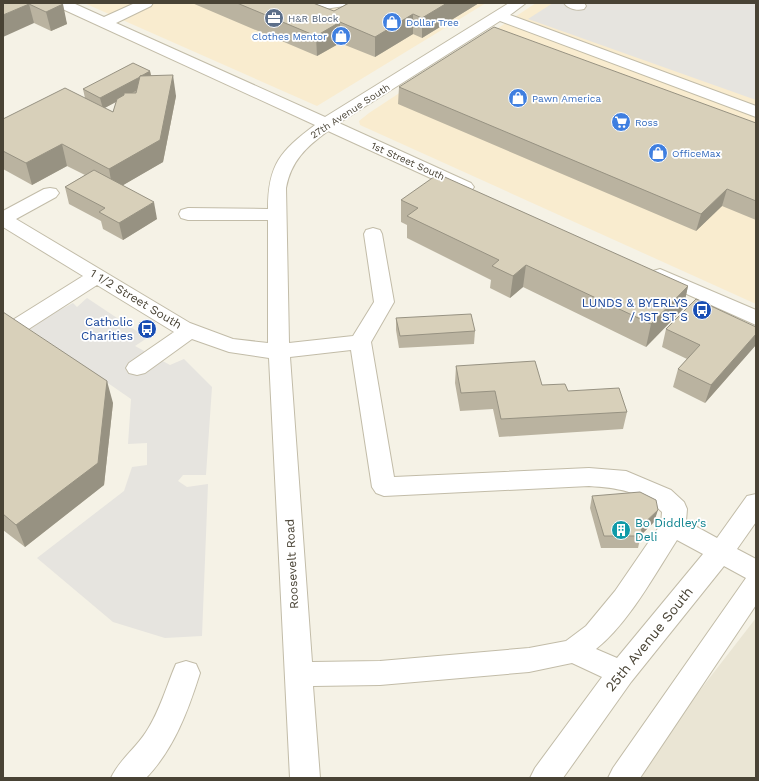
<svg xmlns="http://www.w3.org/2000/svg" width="759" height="781" viewBox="0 0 759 781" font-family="'Work Sans',sans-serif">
<rect width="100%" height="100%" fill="#f5f2e6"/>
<polygon fill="#eae5d4" points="756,618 756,778 632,778"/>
<g fill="#f9eccf">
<polygon points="84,3 486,3 317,106"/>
<polygon points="536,3 756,3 756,304 360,125 359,121 369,113"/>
</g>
<g fill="#e6e4df">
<polygon points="553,3 756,3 756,100 528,19"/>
<polygon points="87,298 147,338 135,346 170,365 184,359 212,387 206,475 183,475 178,481 187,487 208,484 202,636 165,638 113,622 37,558 124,491 132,467 147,465 147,443 128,444 131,399 27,327 73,303 77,307"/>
</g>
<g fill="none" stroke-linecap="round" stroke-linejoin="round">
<g stroke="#c2bca8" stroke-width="2">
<g id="minor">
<path d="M54,3H73L104,17L135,3H153L151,6L116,23L325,117L509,3H526L510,15L756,106V117L500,21L339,123L471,183L474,187L471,191L465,192L459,191L328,131C306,147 291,161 286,188L289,343L353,336L374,302L364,234L366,230L373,228L380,230L382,234L394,302L371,342L394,477L589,468L626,471L671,490L684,502L687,509L686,521L717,538L747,496L756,494V522L737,549L756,559V605L640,778H608L613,768L746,578L724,566L631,682L563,778H530L535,768L602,677L572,663L529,672L380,685L313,686L320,778H290L269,358L229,352L192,339L145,373L137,375L129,373L126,368L129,363L174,332L97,285L10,341L3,343V326L83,276L3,227V211L44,189L50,188L56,189L59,193L56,197L16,219L190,323L233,339L268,343V220H188L181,218L179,214L181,210L188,208L268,209C268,165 280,151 315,125L56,6ZM351,350L372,487L376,493L384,496L589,486C619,488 640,491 662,512L661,524L615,591L586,626L566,641L529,648L380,661L312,662L290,357ZM677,540L703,554L617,658L596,649C628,624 655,574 677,540Z"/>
<polygon points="310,3 346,3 344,6 325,9 312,6"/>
<path d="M564,3H584L586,6L584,9C577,11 568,9 564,3Z"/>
<polygon points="660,269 756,310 756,325 653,279 650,275 653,271"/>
<path d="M186,661L196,664L200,673C188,711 174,749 146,778H111C119,760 136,748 146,732C160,711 166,687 176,664Z"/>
</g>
</g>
<use href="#minor" fill="#fff" fill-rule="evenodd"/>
</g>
<g fill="#bab3a0" fill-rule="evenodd">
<polygon points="3,3 60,3 67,24 51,31 34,23"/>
<polygon points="192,3 313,3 334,11 479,3 422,38 413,34 375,57 340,43 317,56"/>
<path d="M150,71L151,75L176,96L163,162L123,185L157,219L123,240L103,229L101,221L69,204L65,187L85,175L67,166L32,185L3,169V119L85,98L83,89ZM116,102L113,112L104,108Z"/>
<polygon points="399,87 756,123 756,220 722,206 696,231 398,104"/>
<polygon points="401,200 688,286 683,309 646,347 523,287 510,298 490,288 491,280 407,238 407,225 401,222"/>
<polygon points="3,312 113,403 104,485 25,547 3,530"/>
<polygon points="396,318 475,331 474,344 399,348 396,330"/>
<polygon points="756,327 756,342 755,346 705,403 673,387 678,369 687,359 662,347 666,329"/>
<polygon points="456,366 542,385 627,412 623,429 499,437 493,409 460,411 455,383"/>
<polygon points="592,496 654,522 641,535 638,548 601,548 590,508"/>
</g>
<g fill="#979282">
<polygon points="447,3 479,3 422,38 422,18"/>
<polygon points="29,4 34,23 3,37 3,15"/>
<polygon points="63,4 67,24 51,31 46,12"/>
<polygon points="413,14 413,34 375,57 375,37"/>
<polygon points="340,22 340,43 317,56 316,36"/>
<polygon points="150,71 152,82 103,109 100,98"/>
<polygon points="173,75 176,96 163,162 113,191 109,169"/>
<polygon points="62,144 67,166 32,185 26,163"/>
<polygon points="727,189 722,206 696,231 701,214"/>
<polygon points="154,202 157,219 123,240 119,223"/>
<polygon points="526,265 523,287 510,298 513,276"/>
<polygon points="688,286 683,309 646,347 651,324"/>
<polygon points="756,334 756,342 755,346 705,403 711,385"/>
<polygon points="107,381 113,403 104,485 25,547 16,525"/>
<polygon points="658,510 654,522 640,536 640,527"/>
</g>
<g fill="#d8d0ba" stroke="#979282">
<polygon points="3,3 60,3 63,4 46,12 29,4 3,15"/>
<polygon points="237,3 313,3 334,11 349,3 447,3 422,18 413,14 375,37 340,22 316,36"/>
<polygon points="494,27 756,123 756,201 727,189 701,214 399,87"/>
<polygon points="133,63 150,71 143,75 140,76 140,77 100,98 83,89"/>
<polygon points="173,75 160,140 109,169 62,144 26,163 3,151 3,119 65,88 113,112 117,99 124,95 124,93 136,93 140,76"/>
<polygon points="94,170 154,202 119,223 99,212 105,208 65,187"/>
<polygon points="438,174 688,286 651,324 526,265 513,276 492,266 499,260 407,216 418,208 401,200"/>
<polygon points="696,299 756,327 756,334 711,385 678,369 700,345 666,329"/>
<polygon points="3,312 107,381 98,463 16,525 3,514"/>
<polygon points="471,314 475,331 400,336 396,318"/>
<polygon points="535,361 542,385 565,384 568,391 619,388 627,412 501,419 495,391 461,393 456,366"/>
<polygon points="640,492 656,500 658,510 640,527 642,531 641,536 604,536 592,496"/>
</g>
<defs>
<g id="office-disc" transform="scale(1)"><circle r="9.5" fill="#5c6f8a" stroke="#fff"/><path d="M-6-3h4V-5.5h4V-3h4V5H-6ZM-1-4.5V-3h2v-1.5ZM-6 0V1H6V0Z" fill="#fff"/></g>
<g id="shop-disc" transform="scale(1)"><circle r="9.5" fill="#3f7fe0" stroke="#fff"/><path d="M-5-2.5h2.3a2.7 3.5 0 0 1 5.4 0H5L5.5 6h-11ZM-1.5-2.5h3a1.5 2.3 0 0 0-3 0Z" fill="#fff"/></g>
<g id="supermarket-disc" transform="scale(1)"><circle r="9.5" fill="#3f7fe0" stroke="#fff"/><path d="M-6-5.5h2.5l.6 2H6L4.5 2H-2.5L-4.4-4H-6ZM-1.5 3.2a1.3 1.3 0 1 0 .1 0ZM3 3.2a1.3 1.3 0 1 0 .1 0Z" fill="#fff"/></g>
<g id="bus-disc" transform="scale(1)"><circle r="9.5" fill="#1a4fb4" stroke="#fff"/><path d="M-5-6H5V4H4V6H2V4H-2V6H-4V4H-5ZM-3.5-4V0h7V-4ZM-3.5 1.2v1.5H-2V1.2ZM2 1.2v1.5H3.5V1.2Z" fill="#fff"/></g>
<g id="building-disc" transform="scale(1)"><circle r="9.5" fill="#0f9aa8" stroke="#fff"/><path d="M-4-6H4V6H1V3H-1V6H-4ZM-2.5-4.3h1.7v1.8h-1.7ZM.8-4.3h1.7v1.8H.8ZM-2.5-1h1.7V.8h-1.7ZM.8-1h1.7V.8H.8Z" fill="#fff"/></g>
</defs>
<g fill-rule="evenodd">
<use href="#office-disc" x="274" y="18"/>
<use href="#shop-disc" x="392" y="22"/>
<use href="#shop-disc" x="341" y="36"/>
<use href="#shop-disc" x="518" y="98"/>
<use href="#supermarket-disc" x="621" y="122"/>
<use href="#shop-disc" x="658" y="153"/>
<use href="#bus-disc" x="702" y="310"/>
<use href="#bus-disc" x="147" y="329"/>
<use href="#building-disc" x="621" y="530"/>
</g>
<g text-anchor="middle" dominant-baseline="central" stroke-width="3.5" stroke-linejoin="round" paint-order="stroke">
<g font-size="10" fill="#4e5e75" stroke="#fff" text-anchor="start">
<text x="288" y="18">H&amp;R Block</text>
</g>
<g font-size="10" fill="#366cbe" stroke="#fff" text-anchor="start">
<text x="406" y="22">Dollar Tree</text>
<text x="327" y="36" text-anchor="end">Clothes Mentor</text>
<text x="532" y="98">Pawn America</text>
<text x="635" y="122">Ross</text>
<text x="672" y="153">OfficeMax</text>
</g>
<g font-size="10" fill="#494335" stroke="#fff">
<text transform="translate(350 111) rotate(-33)">27th Avenue South</text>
<text transform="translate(408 161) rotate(24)">1st Street South</text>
</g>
<g font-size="12" fill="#494335" stroke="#fff">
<text transform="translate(136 299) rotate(31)">1 1/2 Street South</text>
<text transform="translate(292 564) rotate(-93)">Roosevelt Road</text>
</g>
<g font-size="12" fill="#164399" stroke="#fff" text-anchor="end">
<text x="688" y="303">LUNDS &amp; BYERLYS<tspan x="688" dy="14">/ 1ST ST S</tspan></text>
<text x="133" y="322">Catholic<tspan x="133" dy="14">Charities</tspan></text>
</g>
<g font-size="12" fill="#0d838f" stroke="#fff" text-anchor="start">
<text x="635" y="523">Bo Diddley's<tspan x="635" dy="14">Deli</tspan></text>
</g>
<g font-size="14" fill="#494335" stroke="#fff">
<text transform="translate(649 639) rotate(-51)">25th Avenue South</text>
</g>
</g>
<rect width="759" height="781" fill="none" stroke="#494335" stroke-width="8"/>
</svg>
